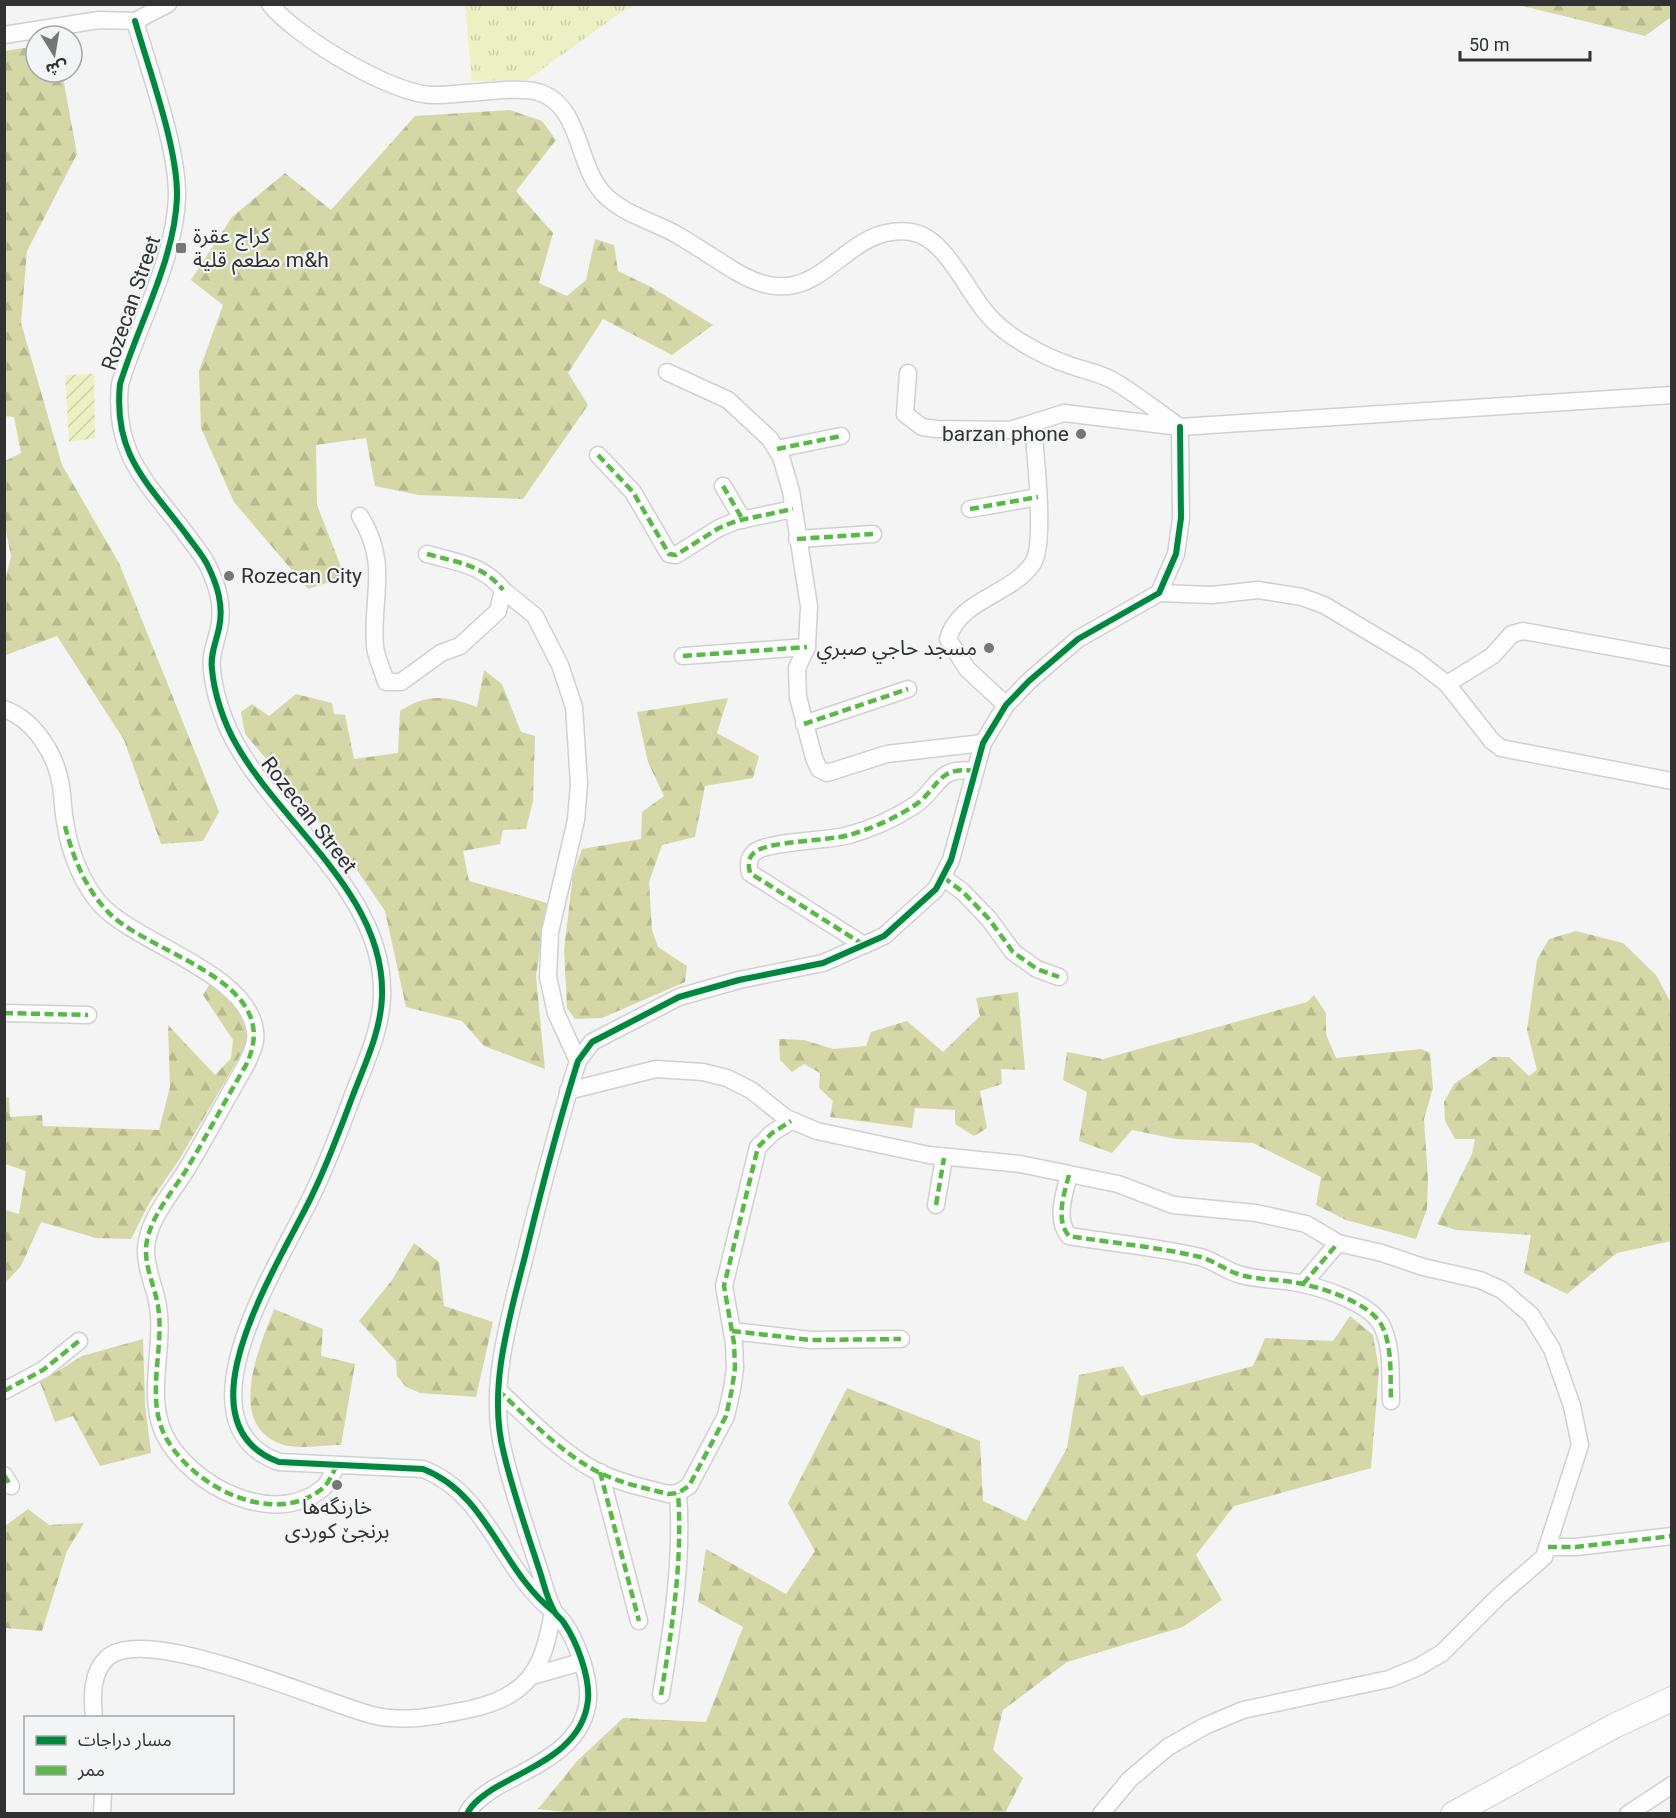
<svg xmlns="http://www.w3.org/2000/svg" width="1676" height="1818" viewBox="0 0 1676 1818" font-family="Roboto,'Noto Sans Arabic',sans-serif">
<defs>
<pattern id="grass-tufts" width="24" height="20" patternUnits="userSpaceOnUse" patternTransform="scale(1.5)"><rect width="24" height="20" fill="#ecf1c3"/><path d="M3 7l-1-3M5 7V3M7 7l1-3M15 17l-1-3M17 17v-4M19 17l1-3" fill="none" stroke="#cbcfa8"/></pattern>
<pattern id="forest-firs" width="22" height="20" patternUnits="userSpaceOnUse" patternTransform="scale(1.5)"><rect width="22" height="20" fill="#d4d8a6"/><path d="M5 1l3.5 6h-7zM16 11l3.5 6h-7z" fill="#b6ba8f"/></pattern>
<pattern id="garden-furrows" width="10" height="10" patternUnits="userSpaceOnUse" patternTransform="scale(1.5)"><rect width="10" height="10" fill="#ecf1c3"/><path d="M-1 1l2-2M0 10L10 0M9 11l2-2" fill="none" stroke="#cbcfa8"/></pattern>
</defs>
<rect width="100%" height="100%" fill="#f4f4f5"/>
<polygon fill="url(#grass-tufts)" points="465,5 465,4 637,5 623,11 527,80 472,81"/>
<g fill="url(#forest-firs)">
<polygon points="1519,5 1671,5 1671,17 1645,36"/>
<polygon points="36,46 36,72 62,72 77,154 27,251 21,323 62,465 119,563 219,812 203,841 161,844 124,740 57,636 6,655 5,650 5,582 11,556 5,526 5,461 21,453 14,417 4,416 5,51"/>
<polygon points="510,110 542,121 556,140 516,191 553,233 539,283 567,296 586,280 595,239 614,245 618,271 653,288 713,325 672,355 603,319 568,373 588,405 523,499 419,495 375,486 366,438 316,445 317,505 345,577 308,589 234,502 201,428 199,371 223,305 191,280 232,217 285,173 331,210 415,116"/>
<path d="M484,670L502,684L521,732L535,736L533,801L526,829L503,830L500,844L463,851L469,881L547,903L536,976L545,1069L484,1046L462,1021L406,1007L385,911L342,848L245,734L241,712L252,704L269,716L296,694L332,703L334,714L345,715L354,759L398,753L400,711C428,693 447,696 477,707Z"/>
<polygon points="728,698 717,733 759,756 753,778 705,786 695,837 662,845 649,882 652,930 658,947 687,966 685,982 602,1018 575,1019 567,1008 564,950 573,874 582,849 641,839 642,812 664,796 648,762 637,712"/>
<polygon points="1576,931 1623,943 1656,975 1671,1003 1672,1241 1617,1253 1567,1294 1524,1273 1531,1235 1456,1230 1437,1224 1472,1154 1475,1139 1455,1139 1445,1121 1444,1102 1454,1084 1493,1057 1509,1057 1529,1076 1537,1070 1527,1030 1537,960 1549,939"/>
<path d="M211,982C231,1001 247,1016 247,1044L179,1160L150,1202L131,1239L96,1238L41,1222L21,1266L5,1283V1210L19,1214L26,1171L5,1164V1098L9,1097L10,1117L42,1115L43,1126L159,1130L170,1087L168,1025L215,1075L231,1058L233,1040L203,995Z"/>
<polygon points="1018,992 1025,1070 1001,1069 1002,1084 980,1091 987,1128 974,1136 955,1124 955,1110 915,1108 912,1128 830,1117 833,1101 819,1088 820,1073 804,1064 792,1072 780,1060 779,1039 804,1040 833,1049 866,1046 871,1032 907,1021 943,1052 980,1016 976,998"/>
<polygon points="1314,995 1326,1013 1326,1034 1336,1058 1421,1049 1430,1053 1433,1088 1424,1119 1428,1180 1427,1209 1416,1239 1346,1220 1316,1205 1321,1177 1253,1143 1176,1139 1132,1130 1112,1153 1079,1141 1087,1092 1063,1080 1067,1052 1103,1059 1307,1002"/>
<polygon points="414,1243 439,1262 444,1306 493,1322 476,1397 420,1393 406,1387 397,1376 396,1361 359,1321 392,1280"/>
<path d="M274,1309L323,1329L321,1356L355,1364L341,1445C324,1445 298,1450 281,1444C225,1424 260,1346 274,1309Z"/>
<polygon points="1350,1316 1373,1335 1379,1370 1371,1468 1234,1506 1196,1555 1222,1600 1183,1627 1067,1662 1003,1710 993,1750 1023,1778 1005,1813 581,1814 538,1809 577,1761 623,1718 706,1722 743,1627 698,1602 706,1549 786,1594 815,1551 788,1503 847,1388 980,1441 983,1501 1026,1521 1067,1448 1079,1375 1123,1366 1141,1396 1253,1366 1265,1338 1333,1341"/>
<polygon points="143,1339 145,1404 151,1453 100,1466 73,1416 55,1422 40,1382 82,1356"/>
<polygon points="28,1509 49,1525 84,1523 67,1551 42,1631 5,1628 5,1526"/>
</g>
<polygon fill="url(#garden-furrows)" points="94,374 95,438 69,442 65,375"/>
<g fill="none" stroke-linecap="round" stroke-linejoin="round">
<g stroke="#d0d0d1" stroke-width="19">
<g id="street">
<path d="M270,4C296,37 391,94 432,95C459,96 517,85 538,92C581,105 576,162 602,192C619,212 651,221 674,233C695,245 715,259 735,271C822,324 838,222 911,232C946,237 967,293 989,316C1007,337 1043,356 1069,365C1083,370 1099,373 1112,380C1135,393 1158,412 1180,427"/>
<path d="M135,21C149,70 178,148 177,197C175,259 138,325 120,384C113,454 146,481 186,534C193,544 201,553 207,564C217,584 224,605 219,628C216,642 210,655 212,669C214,694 224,723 236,744C281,825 386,895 382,997C381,1030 365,1064 353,1095C341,1127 329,1160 314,1191C286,1254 170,1422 279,1462L423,1469C488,1494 501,1570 553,1611"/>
<polyline points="4,35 99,20 135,21 168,4"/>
<polyline points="667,372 728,400 770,439 781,457 791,491 809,606 807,647 797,668 798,697 814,758 819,769 827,773 887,754 983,743"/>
<polyline points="908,373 905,414 922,427 936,429 1010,430 1064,413 1180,427 1672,395"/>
<polyline points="777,449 841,436"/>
<polyline points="598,455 633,492 669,554 676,555 719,528 736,521 793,509"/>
<polyline points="723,486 743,520"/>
<polyline points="970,509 1038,497"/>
<path d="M360,516C390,564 371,597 375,646C376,658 383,671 386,682H401L441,653L460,646L498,611L503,590L535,616L560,665L574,707L579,784L576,820L550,932L548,977L556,1013L578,1061"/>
<polyline points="797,539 873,534"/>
<path d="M427,554C456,562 484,565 503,590"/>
<polyline points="1159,593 1212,595 1258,590 1302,597 1324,605 1416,660 1447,684 1492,741 1501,748 1672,781"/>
<polyline points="683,656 807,647"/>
<polyline points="1447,684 1492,656 1512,634 1523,631 1672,658"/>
<path d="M1006,705L967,669L948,639C959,599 1012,595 1033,563C1046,543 1035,452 1033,425"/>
<path d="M4,709C35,720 56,755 61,786C63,800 63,813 66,827C70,853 83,885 101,905C139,945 248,973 255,1031C257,1043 251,1054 246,1065C225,1101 206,1137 185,1172C170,1195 148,1220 146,1248C145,1268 155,1287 158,1306C165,1348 145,1396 165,1436C191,1486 274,1529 323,1488C329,1483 333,1472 337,1465"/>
<polyline points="804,724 908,689"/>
<polyline points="943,877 963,892 989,919 1013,952 1037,969 1059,977"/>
<path d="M864,945L750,873C748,865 748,857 755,852C768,841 829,841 849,835C871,829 893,819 912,807C939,791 935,765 975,771"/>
<polyline points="4,1013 88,1015"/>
<polyline points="568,1091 656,1069 703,1072 727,1078 751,1090 786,1118 817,1131 929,1155 1020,1164 1118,1184 1173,1205 1256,1213 1306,1224 1338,1243 1382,1253 1423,1267 1480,1280 1502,1290 1531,1315 1552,1349 1572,1406 1580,1445 1544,1557 1499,1596 1442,1653 1418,1667 1389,1679 1243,1710 1205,1726 1168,1747 1130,1779 1101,1814"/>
<path d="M1069,1175C1064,1194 1055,1220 1069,1236C1112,1243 1158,1247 1200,1257C1213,1260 1225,1270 1238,1274C1256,1280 1274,1279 1292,1282C1318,1286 1367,1301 1381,1324C1393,1346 1390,1377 1391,1401"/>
<polyline points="936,1205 944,1158"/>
<polyline points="1303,1284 1338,1243"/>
<polyline points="732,1331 811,1340 901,1339"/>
<path d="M498,1390C529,1419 560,1452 598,1472C620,1483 645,1488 668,1494L678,1493L689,1486L726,1416L732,1389L735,1368L734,1343L724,1286L758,1147L772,1133L791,1121"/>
<polyline points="4,1391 43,1370 79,1341"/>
<polyline points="600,1472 639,1621"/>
<polyline points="4,1475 11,1486"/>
<polyline points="1548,1547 1576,1547 1672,1536"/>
<polyline points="532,1676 581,1662"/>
<path d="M661,1695C672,1629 683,1561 678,1493"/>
<path d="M94,1718C92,1697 91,1673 107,1658C145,1622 324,1703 372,1715C404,1723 435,1716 466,1710C529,1697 543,1670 553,1611"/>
<polyline points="102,1814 103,1792"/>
<path d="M467,1814C472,1803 484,1795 493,1789C530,1767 583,1750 588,1700C590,1677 577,1642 564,1623C561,1618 555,1615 553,1609C546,1596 543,1580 538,1566C526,1529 513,1492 504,1454C486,1386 512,1310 528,1244C543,1183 559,1121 578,1061L592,1042L679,997L739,980L823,963L884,936L936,889L951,860L983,743L1006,705L1029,681L1078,639L1159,593L1176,554L1181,518L1180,427"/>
<polyline points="1628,1814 1672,1785"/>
</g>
</g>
<g stroke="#d0d0d1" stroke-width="26">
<polyline id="secondary" points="1453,1814 1614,1726 1672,1699"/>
</g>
<use href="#street" stroke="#fdfdfe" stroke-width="16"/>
<use href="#secondary" stroke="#fdfdfe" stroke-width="24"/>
<g stroke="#58b947" stroke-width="4.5" stroke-dasharray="9 4.5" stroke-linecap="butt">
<polyline points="777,449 841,436"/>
<polyline points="598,455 633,492 669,554 676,555 719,528 736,521 793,509"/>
<polyline points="723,486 743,520"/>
<polyline points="970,509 1038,497"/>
<polyline points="797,539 873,534"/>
<path d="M427,554C456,562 484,565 503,590"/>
<polyline points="683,656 807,647"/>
<polyline points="804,724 908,689"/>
<path d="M65,826C73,858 86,890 110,914C155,957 287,981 246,1065C225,1101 206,1137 185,1172C170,1195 148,1220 146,1248C145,1268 155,1287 158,1306C165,1348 145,1396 165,1436C191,1486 274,1529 323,1488C329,1483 333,1472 337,1465"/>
<polyline points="943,877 963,892 989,919 1013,952 1037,969 1059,977"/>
<path d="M864,945L750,873C748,865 748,857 755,852C768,841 829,841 849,835C871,829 893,819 912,807C939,791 935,765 975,771"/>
<polyline points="4,1013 88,1015"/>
<path d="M1069,1175C1064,1194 1055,1220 1069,1236C1112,1243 1158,1247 1200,1257C1213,1260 1225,1270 1238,1274C1256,1280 1274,1279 1292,1282C1318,1286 1367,1301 1381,1324C1393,1346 1390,1377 1391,1401"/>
<polyline points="936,1205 944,1158"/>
<polyline points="1303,1284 1338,1243"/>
<polyline points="732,1331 811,1340 901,1339"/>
<path d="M498,1390C529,1419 560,1452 598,1472C620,1483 645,1488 668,1494L678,1493L689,1486L726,1416L732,1389L735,1368L734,1343L724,1286L758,1147L772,1133L791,1121"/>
<polyline points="4,1391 43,1370 79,1341"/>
<polyline points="600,1472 639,1621"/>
<polyline points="4,1475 11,1486"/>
<polyline points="1548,1547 1576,1547 1672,1536"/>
<path d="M661,1695C672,1629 683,1561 678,1493"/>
</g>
<g stroke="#f3f4f6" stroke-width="10">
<g id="cycleway">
<path d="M135,21C149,70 178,148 177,197C175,259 138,325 120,384C113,454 146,481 186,534C193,544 201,553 207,564C217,584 224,605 219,628C216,642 210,655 212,669C214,694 224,723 236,744C281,825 386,895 382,997C381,1030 365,1064 353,1095C341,1127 329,1160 314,1191C286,1254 170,1422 279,1462L423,1469C488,1494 501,1570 553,1611"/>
<path d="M467,1814C472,1803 484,1795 493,1789C530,1767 583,1750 588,1700C590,1677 577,1642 564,1623C561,1618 555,1615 553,1609C546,1596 543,1580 538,1566C526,1529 513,1492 504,1454C486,1386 512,1310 528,1244C543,1183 559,1121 578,1061L592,1042L679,997L739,980L823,963L884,936L936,889L951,860L983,743L1006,705L1029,681L1078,639L1159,593L1176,554L1181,518L1180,427"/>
</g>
</g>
<use href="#cycleway" stroke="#00873e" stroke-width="6"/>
</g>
<g fill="#767677" stroke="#f3f4f6" stroke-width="2">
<rect x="175" y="242" width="12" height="12" rx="3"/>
<circle cx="1081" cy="434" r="6"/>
<circle cx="229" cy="576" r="6"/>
<circle cx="989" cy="648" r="6"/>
<circle cx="337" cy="1485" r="6"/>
</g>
<g text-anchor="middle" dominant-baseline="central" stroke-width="4.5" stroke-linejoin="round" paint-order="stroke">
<g font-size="21" fill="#323233" stroke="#f3f4f6" text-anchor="start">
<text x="193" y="236">كراج عقرة<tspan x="193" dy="24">مطعم قلية m&amp;h</tspan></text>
<text x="1069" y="434" text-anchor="end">barzan phone</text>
<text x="241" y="576">Rozecan City</text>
<text x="977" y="648" text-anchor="end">مسجد حاجي صبري</text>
<text x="337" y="1507" text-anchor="middle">خارنگەها<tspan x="337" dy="24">برنجێ کوردی</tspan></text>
</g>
<g font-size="21" fill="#323233" stroke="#f3f4f6">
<text transform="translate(131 303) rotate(-71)">Rozecan Street</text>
<text transform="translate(309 815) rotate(52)">Rozecan Street</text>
</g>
</g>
<rect width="1676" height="1818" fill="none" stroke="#323233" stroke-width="12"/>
<rect x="24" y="1716" width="210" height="78" fill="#f3f4f6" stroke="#a6a6a8" stroke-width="1.5"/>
<rect x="36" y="1736" width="30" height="9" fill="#00873e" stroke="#a6a6a8" stroke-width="1.5"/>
<text x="78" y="1746" font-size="18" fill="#323233">مسار دراجات</text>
<rect x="36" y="1766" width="30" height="9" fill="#58b947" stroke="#a6a6a8" stroke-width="1.5"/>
<text x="78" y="1776" font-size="18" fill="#323233">ممر</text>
<g transform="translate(54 54) rotate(169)"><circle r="28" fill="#f3f4f6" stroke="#a6a6a8" stroke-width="1.5"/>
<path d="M0-4.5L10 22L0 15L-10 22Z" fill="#767677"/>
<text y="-9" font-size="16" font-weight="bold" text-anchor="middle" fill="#323233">ش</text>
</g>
<path d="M1460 51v9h130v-9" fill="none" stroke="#323233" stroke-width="3"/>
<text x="1469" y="51" font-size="18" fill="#323233" stroke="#f3f4f6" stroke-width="4.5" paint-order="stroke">50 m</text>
</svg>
